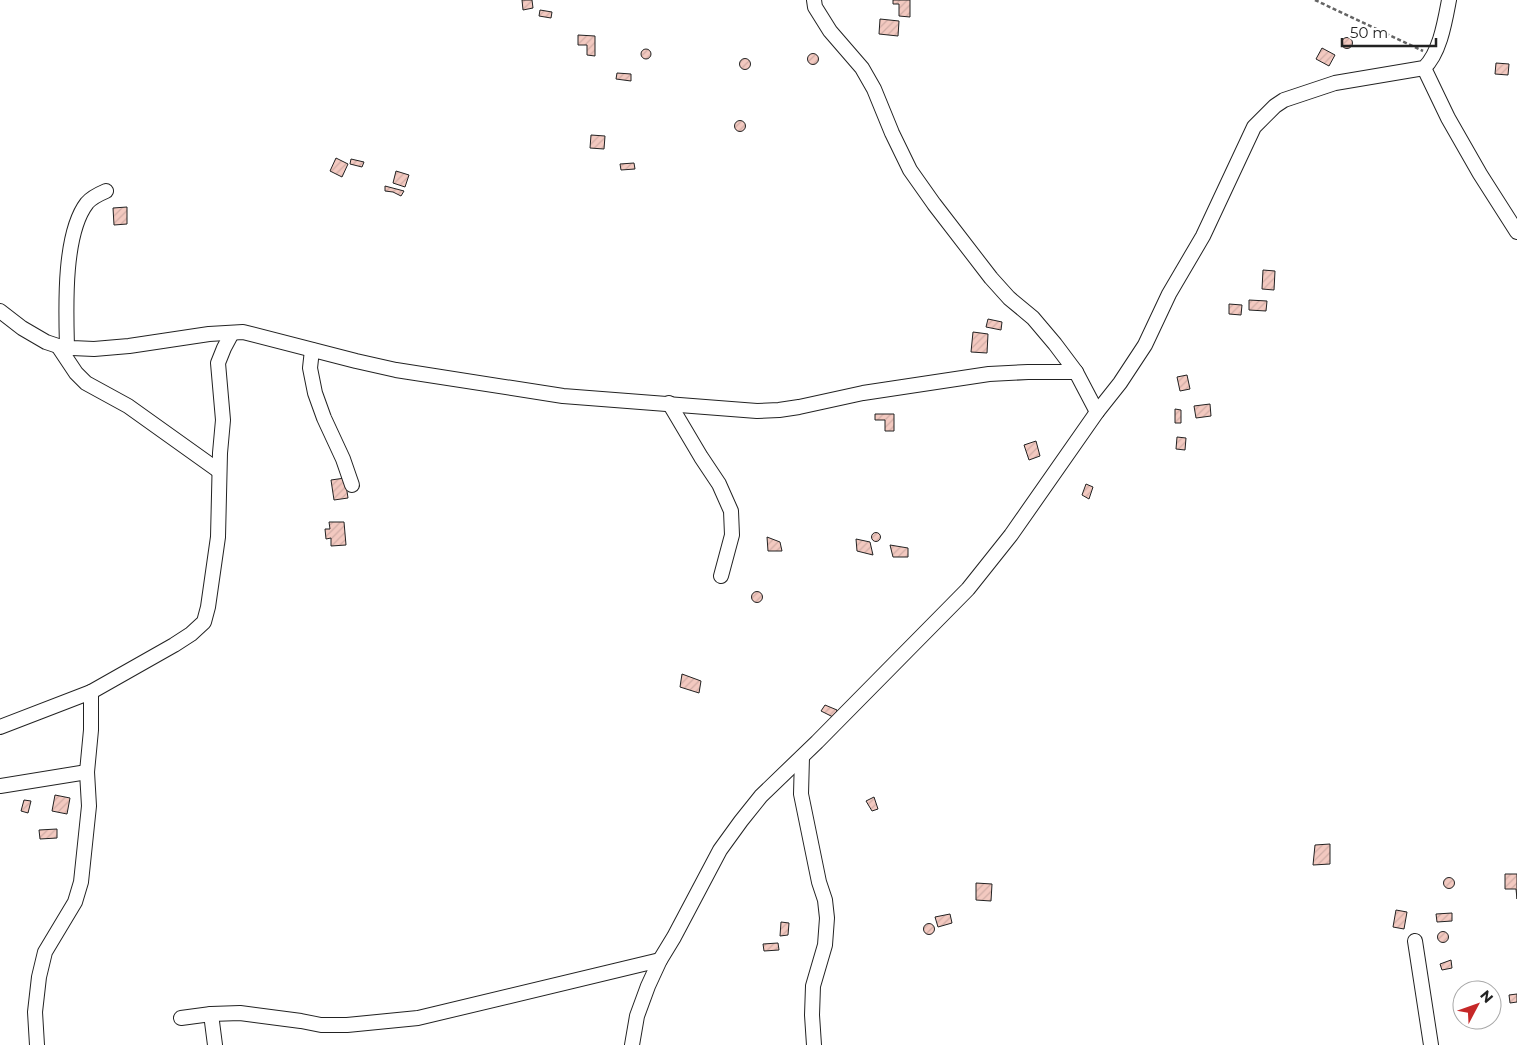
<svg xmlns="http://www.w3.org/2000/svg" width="1517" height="1045" viewBox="0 0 1517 1045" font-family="Montserrat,sans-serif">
<defs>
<pattern id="building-hatch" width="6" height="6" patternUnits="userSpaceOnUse" patternTransform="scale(1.25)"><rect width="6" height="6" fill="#f3c9c0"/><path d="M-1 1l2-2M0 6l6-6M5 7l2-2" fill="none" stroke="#d0aca5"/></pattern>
</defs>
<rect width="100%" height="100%" fill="#fff"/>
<g fill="url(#building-hatch)" stroke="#222">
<polygon points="522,0 532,0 533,8 523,10"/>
<polygon points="893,0 910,0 910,17 899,16 899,4 893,4"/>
<polygon points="540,10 552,12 551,18 539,16"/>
<polygon points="880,19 899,21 898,36 879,34"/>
<polygon points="578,35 595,36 595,56 587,55 587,45 578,45"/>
<circle cx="1347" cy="43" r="5.5"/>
<polygon points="1322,48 1335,55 1329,66 1316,59"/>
<circle cx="646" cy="54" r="5"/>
<circle cx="813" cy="59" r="5.5"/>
<circle cx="745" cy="64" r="5.5"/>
<polygon points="1496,63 1509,64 1508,75 1495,74"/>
<polygon points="617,73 631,74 631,81 616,79"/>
<circle cx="740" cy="126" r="5.5"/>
<polygon points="591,135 605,136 604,149 590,148"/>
<polygon points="336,158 348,164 342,177 330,171"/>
<polygon points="351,159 364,162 362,167 350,164"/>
<polygon points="634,163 635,169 621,170 620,164"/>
<polygon points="396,171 409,175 405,187 393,183"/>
<polygon points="385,186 404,191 401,196 393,192 385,191"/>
<polygon points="127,207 127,224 114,225 113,208"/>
<polygon points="1263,270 1275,271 1274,290 1262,289"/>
<polygon points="1249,300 1267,301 1266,311 1249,310"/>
<polygon points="1229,304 1242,305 1241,315 1229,314"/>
<polygon points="988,319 1002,322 1001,330 986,327"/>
<polygon points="973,332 988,334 987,353 971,352"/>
<polygon points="1187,375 1190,389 1180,391 1177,377"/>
<polygon points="1210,404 1211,416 1196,418 1194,406"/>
<polygon points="1175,409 1181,410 1181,423 1175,423"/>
<polygon points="875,414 894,414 894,431 885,431 885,420 875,420"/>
<polygon points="1177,437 1186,438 1185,450 1176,449"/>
<polygon points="1036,441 1040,456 1029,460 1024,445"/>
<polygon points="345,478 348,498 334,500 331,480"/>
<polygon points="1086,484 1093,487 1089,499 1082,495"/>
<polygon points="329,522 344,522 346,545 331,546 331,538 326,539 325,529 330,529"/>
<circle cx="876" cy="537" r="4.5"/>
<polygon points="767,537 780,542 782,551 768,551"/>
<polygon points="856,539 870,542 873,555 857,551"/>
<polygon points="890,545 908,548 908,557 893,557"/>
<circle cx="757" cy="597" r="5.5"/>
<polygon points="682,674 701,681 699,693 680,687"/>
<polygon points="825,705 837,710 835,718 821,711"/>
<polygon points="55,795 70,798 67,814 52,811"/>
<polygon points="874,797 878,809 872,811 866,801"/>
<polygon points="24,800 31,801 28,813 21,811"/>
<polygon points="57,829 57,838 40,839 39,830"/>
<polygon points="1330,844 1330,864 1313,865 1315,845"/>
<polygon points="1505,874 1517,874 1517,899 1516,889 1505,889"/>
<circle cx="1449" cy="883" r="5.5"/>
<polygon points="976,883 992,884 991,901 976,900"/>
<polygon points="1396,910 1407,912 1404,929 1393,927"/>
<polygon points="1452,913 1452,921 1437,922 1436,914"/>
<polygon points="950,914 952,923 938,927 935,917"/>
<polygon points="781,922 789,923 788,935 780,936"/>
<circle cx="929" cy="929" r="5.5"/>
<circle cx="1443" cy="937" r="5.5"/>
<polygon points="778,943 779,950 764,951 763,944"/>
<polygon points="1451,960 1452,968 1442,970 1440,964"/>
<polygon points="1517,994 1517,1002 1510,1003 1509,995"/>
</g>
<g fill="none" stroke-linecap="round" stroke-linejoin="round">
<g stroke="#222" stroke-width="16">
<g id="minor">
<polyline points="814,0 815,7 830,31 862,68 874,89 892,133 910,170 934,204 991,278 1009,298 1033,318 1055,344 1076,372 1097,412"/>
<polyline points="1424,68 1448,118 1480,174 1517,232"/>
<polyline points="0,311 22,328 46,342 58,346 72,348 94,349 129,346 209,334 243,332 356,361 396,370 563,396 757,411 779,410 799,407 863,393 989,374 1028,372 1076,372"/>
<polyline points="58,346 76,373 86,383 128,406 219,471"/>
<path d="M67,347C66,309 63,234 87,203C92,197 99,194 106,191"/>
<polyline points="312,350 310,368 315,393 324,418 343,459 352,485"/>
<polyline points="669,403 701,457 719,484 731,511 732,535 721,576"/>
<polyline points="0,727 91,692 174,645 191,634 204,622 208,607 218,537 220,453 223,420 218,363 224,348 232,333"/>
<polyline points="802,757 801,794 819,882 825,900 827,918 825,945 813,986 812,1015 814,1045"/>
<polyline points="0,786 87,772"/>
<polyline points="1415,941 1431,1045"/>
<polyline points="211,1014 215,1045"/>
<polyline points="181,1018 211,1014 240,1013 301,1021 321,1025 347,1025 418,1018 660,960"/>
<polyline points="37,1045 35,1012 39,977 45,952 75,902 81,882 89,806 87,772 91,730 91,692"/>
<path d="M632,1045L637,1016L648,986L660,960L674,937L720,850L741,821L761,796L817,742L968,589L1011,535L1097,412L1120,383L1145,345L1169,294L1203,236L1254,127L1275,106L1284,100L1335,83L1424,68C1440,53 1445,21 1449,0"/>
</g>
</g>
<polyline stroke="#646464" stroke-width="2.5" stroke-dasharray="4 2.5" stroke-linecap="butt" points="1315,0 1423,51"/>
<use href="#minor" stroke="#fff" stroke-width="14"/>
</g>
<g transform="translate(1477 1005) rotate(49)"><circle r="24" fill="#ffffff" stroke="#a7a7a7"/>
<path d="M0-4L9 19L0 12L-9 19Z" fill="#c62828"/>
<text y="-8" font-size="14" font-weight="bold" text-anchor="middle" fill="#222222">N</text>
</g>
<path d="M1342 38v8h94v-8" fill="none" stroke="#222222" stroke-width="2.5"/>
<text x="1350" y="38" font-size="15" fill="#222222" stroke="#ffffff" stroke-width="4" paint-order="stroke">50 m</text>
</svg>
